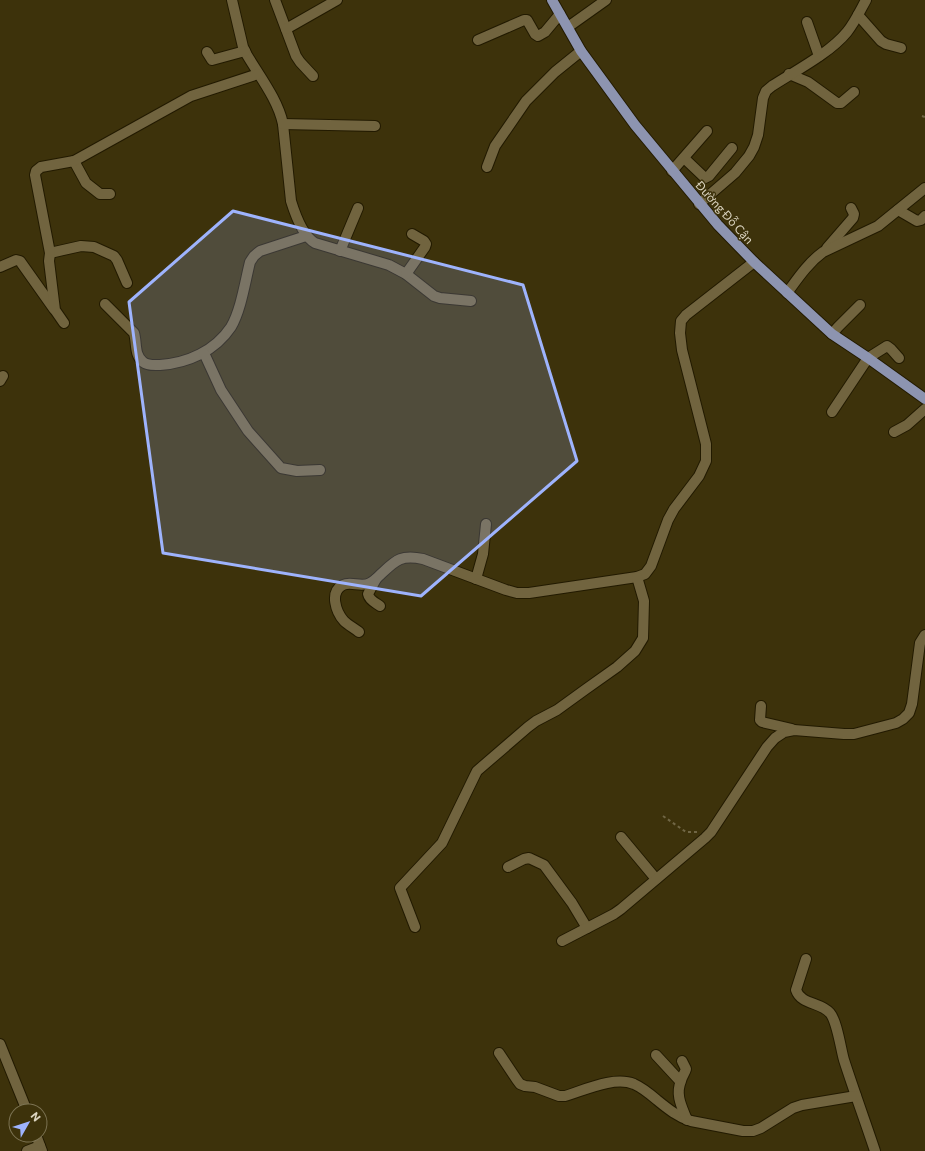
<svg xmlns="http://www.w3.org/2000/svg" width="925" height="1151" viewBox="0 0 925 1151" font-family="Commissioner,sans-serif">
<rect width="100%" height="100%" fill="#3d320b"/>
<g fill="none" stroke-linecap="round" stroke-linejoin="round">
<g stroke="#221a00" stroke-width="12">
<g id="minor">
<path d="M232,0L243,47L247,55C260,77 278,100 283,124L291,201C295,214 303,236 315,243L389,265L406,274L434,296L440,298L471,301"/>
<polyline points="275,0 296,56 300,62 313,76"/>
<polyline points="858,15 881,41 886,44 901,48"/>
<polyline points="807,22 819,56"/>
<polyline points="568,27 606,0"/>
<polyline points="286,29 337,0"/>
<polyline points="478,40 524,20 527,20 535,34 538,36 545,32 560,14"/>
<polyline points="207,52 212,60 245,51"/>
<polyline points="789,74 808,82 837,103 841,103 854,92"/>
<polyline points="283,124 375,126"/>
<polyline points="684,158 705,178 709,176 732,148"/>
<polyline points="74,161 86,183 100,194 110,194"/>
<polyline points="487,167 495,146 526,101 555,72 581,51"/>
<polyline points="672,171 707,131"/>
<path d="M699,204L735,173L749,156L754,147L758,135L763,98L766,91L772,86C795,71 830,53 847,32C855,22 860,11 866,0"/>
<polyline points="898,210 917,221 921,220 925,216"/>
<polyline points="827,248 853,218 854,214 851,208"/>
<polyline points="340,251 358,208"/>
<polyline points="50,253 81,246 94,247 114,256 117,260 127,283"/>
<polyline points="0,267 16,260 20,261 54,309"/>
<polyline points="406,274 425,247 426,244 424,241 412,234"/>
<path d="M787,293C798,278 808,263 823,252L878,226L925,188"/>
<path d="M105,304L134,333C137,343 134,355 143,362C148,366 154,365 160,365C188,363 215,351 231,327C241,310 245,282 250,262L254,256L260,251L306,236"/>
<polyline points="64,323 55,310 49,261 50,253 35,175 36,171 41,167 74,161 191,96 258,74"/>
<polyline points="832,334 838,327 860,305"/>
<polyline points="204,353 221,390 248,431 281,468 297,471 320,470"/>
<polyline points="0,381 3,376"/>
<polyline points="832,412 868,358 887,346 891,349 899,358"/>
<polyline points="894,432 907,425 925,409"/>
<path d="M376,579L368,594C369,600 376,603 380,606"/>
<polyline points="476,579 483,554 486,524"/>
<path d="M359,632C354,628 348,625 344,621C336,612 329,592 343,585C351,581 362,588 370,583C374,581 377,578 380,575C395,561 400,554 423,559L506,590L517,593H529L637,577L645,574L651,566L668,520L674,509L699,476L706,461V444L682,350L680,333L681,321L686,315L754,262"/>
<polyline points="761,706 760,720 762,722 792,729"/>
<polyline points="621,837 656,879"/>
<polyline points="508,867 524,859 529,858 544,865 572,903 587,928"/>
<polyline points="415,927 400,888 442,843 475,775 477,771 528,727 536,721 557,710 586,689 617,667 635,651 643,638 644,601 637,577"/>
<polyline points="562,941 614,914 621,909 705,838 711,832 767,747 775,738 784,732 794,730 844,734 854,734 896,723 903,719 909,713 912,704 920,643 925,635"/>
<path d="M806,959L796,990C801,1005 821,1002 830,1013C837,1021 841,1050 844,1060C854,1091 865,1121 875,1151"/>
<polyline points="0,1044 27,1111"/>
<path d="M499,1053L517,1080L520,1084L525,1086L535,1087L559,1096H565C585,1090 614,1076 634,1084C643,1088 650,1094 657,1100C668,1109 678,1117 691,1121L743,1131H753L761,1128L793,1108L802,1105L856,1096"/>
<polyline points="656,1055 680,1081"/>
<path d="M682,1061L686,1069C685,1073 682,1076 681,1081C675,1095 682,1107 687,1120"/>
<polyline points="36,1135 42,1151"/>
<polyline points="27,1151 40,1146"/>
</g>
</g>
<g stroke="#221a00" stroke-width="12">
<polyline id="major" points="552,0 581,51 635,125 718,225 754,262 832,334 868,358 925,399"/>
</g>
<g stroke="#706645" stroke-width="2" stroke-dasharray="3 3" stroke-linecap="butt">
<polyline points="922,116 925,117"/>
<polyline points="663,816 686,832 697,832"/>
</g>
<use href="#minor" stroke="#71643f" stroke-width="10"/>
<use href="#major" stroke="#8d94b0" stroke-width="10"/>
</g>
<path fill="#9eb3fd" fill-opacity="0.2" stroke="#9eb3fd" stroke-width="3" stroke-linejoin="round" d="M233,211L523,285L577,461L421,596L163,553L129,302Z"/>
<g text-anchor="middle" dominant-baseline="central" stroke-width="3" stroke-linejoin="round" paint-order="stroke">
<g font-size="12" fill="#dbd4c0" stroke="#3d320b">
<text transform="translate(725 212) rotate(48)">Đường Đỗ Cận</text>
</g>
</g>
<g transform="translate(28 1123) rotate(51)"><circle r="19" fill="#3d320b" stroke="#7c7353"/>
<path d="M0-3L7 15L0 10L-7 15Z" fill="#9eb3fd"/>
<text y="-6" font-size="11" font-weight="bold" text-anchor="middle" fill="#dbd4c0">N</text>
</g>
</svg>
